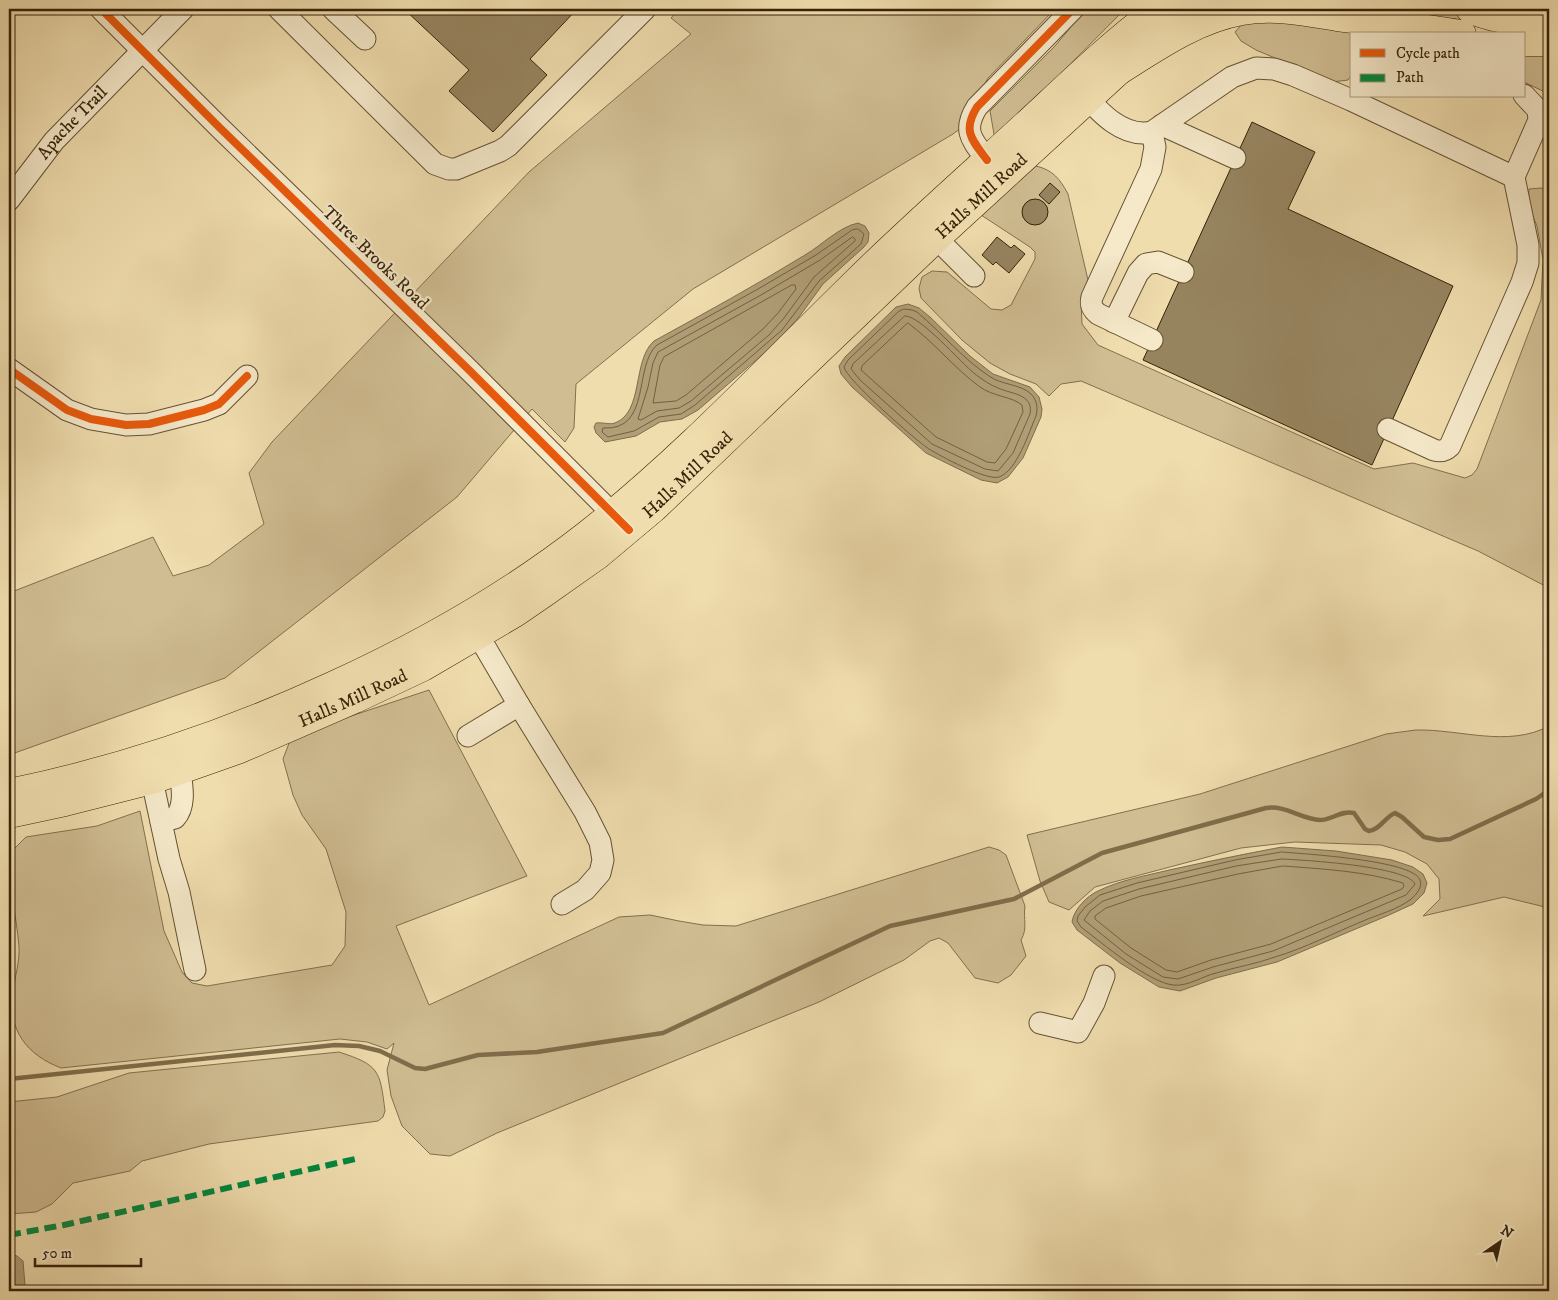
<svg xmlns="http://www.w3.org/2000/svg" width="1558" height="1300" viewBox="0 0 1558 1300" font-family="'IM FELL DW Pica',serif">
<rect width="100%" height="100%" fill="#f0ddae"/>
<filter id="stains"><feTurbulence type="fractalNoise" baseFrequency=".004" numOctaves="4"/><feColorMatrix values="0 0 0 0 .2 0 0 0 0 .09 0 0 0 0 .02 0 0 0 .5 -.17"/></filter>
<radialGradient id="worn" r=".72"><stop offset=".6" stop-color="#630" stop-opacity="0"/><stop offset="1" stop-color="#630" stop-opacity=".3"/></radialGradient>
<g fill="#d0bd92" stroke="#82704e">
<polygon points="679,9 1055,9 988,78 961,128 953,134 693,289 576,384 574,428 565,442 532,409 457,497 225,678 9,755 9,593 153,537 173,576 209,565 264,524 249,473 272,442 529,172 691,34 671,18"/>
<polygon points="1086,9 1125,9 995,140 990,111 1055,46"/>
<polygon points="1372,9 1455,9 1478,25"/>
<polygon points="1262,17 1402,34 1352,34 1352,74 1348,80 1332,82 1256,50 1241,41 1235,32 1243,23"/>
<polygon points="1524,49 1549,50 1549,94 1524,82"/>
<path d="M1036,166C1053,170 1060,179 1068,194L1088,280L1081,302L1082,324L1098,345L1374,469L1413,463L1465,478L1472,475L1477,469L1541,300L1543,260L1537,226L1528,205L1529,189L1541,188L1549,191V588L1478,551L1081,381L1061,384L1049,396L1036,384L1010,374L990,363L962,340L921,298L919,288L922,277L932,271L947,272L991,309L1002,310L1011,305L1035,259V252L1030,247L981,215Z"/>
<path d="M429,690L527,876L396,926L429,1005L619,917L650,915L679,921L703,925L736,926L989,847L999,850L1006,855L1025,906C1023,920 1028,928 1021,940L1026,956L1011,975L998,983L975,978L948,943L939,938L930,941L904,960L819,1002L497,1133L450,1156L430,1154L402,1126L391,1096L387,1070L394,1043L387,1049L367,1042L340,1039L61,1068C27,1055 7,1030 13,991C15,976 20,961 19,946C16,915 9,885 9,854L26,837L97,826L140,811L164,931L182,972L192,983L207,986L332,965L345,946L346,912L326,849L302,815L293,795L283,759L291,738L342,719Z"/>
<path d="M1549,726V908L1504,897L1423,916L1440,899L1439,879L1427,864L1405,852L1381,845L1295,842L1241,848L1095,887L1069,910L1049,902L1040,881L1027,835L1200,794L1386,734C1396,733 1406,731 1416,730C1460,729 1508,748 1549,726Z"/>
<path d="M339,1052C379,1065 380,1070 385,1111L383,1117L378,1121L209,1144L142,1161L130,1171L73,1183L52,1204L36,1212L9,1214V1102L57,1097L129,1073Z"/>
</g>
<g fill="#b09e76" stroke="#7f6d4a">
<path d="M858,223L865,226L869,233L868,242L864,247L823,284L799,317L776,343L698,410L682,419L660,422L636,436L605,442L596,433L594,427L596,423C602,422 609,425 615,423C644,412 632,360 654,341C705,313 756,285 805,255C822,245 839,227 858,223Z"/>
<polygon points="908,304 919,308 930,317 970,356 993,374 1030,387 1039,397 1042,409 1041,417 1023,458 1008,477 997,483 981,480 926,453 852,387 841,374 839,366 845,357 896,307"/>
<path d="M1282,847L1336,851L1392,860L1413,867L1423,874L1427,883L1424,893L1413,904L1389,915L1277,962L1216,978L1180,991L1159,987L1120,963L1077,930L1072,922C1074,909 1087,896 1098,891C1120,880 1145,876 1169,870C1206,862 1244,854 1282,847Z"/>
<polygon points="9,1253 17,1256 23,1261 25,1285 27,1291 9,1291"/>
</g>
<g fill="none" stroke-linecap="round" stroke-linejoin="round">
<g stroke="#726040" stroke-width="1">
<path d="M858,229L864,234L861,244L819,281L782,330L695,405L681,414L659,417L634,431L608,437L602,432L603,428C652,431 633,366 657,345L758,289L816,255L852,230Z"/>
<polygon points="853,237 855,239 855,241 814,277 784,318 769,335 691,401 679,408 657,411 641,420 638,419 648,387 653,363 658,352 761,295 820,260"/>
<polygon points="792,285 795,285 796,289 778,313 763,329 686,395 676,401 653,403 660,365 664,357"/>
<path d="M904,309L912,310L917,312C942,333 962,358 989,376C1001,385 1021,384 1031,394C1037,400 1038,408 1036,416C1029,432 1017,471 999,477C987,481 940,456 929,449C915,440 846,379 844,367L848,360L898,312Z"/>
<path d="M905,316C920,315 961,363 975,374C983,380 990,385 998,388C1011,394 1034,394 1030,414L1013,453L998,471L985,469L932,444L860,380L851,369L853,364Z"/>
<path d="M908,323C934,342 954,368 980,387C992,396 1013,397 1022,405L1023,412L1006,449L995,463L987,462L936,437L861,370L862,366Z"/>
<path d="M1282,852C1304,854 1413,860 1420,880C1423,887 1416,895 1411,899C1399,909 1377,915 1363,921C1334,933 1305,948 1275,957C1256,964 1236,967 1216,973C1203,976 1187,987 1173,985C1148,982 1102,943 1081,927L1077,921L1078,916L1085,907L1100,895L1137,883L1235,860Z"/>
<path d="M1282,859C1303,860 1407,866 1415,884L1406,895L1273,951L1213,967L1178,979L1163,977L1126,954L1084,920L1090,911L1103,901L1139,889L1236,866Z"/>
<path d="M1283,866C1323,869 1364,871 1403,883L1404,886L1402,889L1271,944L1211,960L1177,972L1166,970L1131,948L1095,919V916L1106,908L1141,896L1238,874Z"/>
</g>
<path stroke="#7f6d4a" stroke-width="4.5" d="M9,1079L335,1045L359,1046L380,1051L415,1068L425,1069L478,1055L537,1052L663,1033L890,926L1014,899L1102,853L1266,808C1286,805 1301,819 1320,820C1332,820 1341,810 1354,813L1365,829L1369,831C1380,830 1385,817 1395,813L1402,817L1424,837L1438,840L1450,839L1536,799L1549,790"/>
</g>
<g fill="#96845f" stroke="#352309">
<polygon points="404,9 577,9 530,59 547,75 493,132 449,91 469,70"/>
<polygon points="1252,122 1315,152 1288,209 1453,286 1372,465 1143,360"/>
<polygon points="1050,183 1060,192 1049,204 1039,195"/>
<circle cx="1035" cy="212" r="13"/>
<polygon points="997,237 1011,248 1014,245 1025,254 1009,273 996,262 993,265 982,255"/>
</g>
<g fill="none" stroke-linecap="round" stroke-linejoin="round">
<g stroke="#645232" stroke-width="23">
<g id="minor">
<polyline points="101,9 220,128 469,370 624,525"/>
<polyline points="279,9 435,164 449,169 456,169 500,151 508,146 645,9"/>
<polyline points="333,9 365,39"/>
<path d="M1078,88C1096,108 1121,139 1152,132L1232,77L1256,68L1274,69L1293,75L1351,100L1514,177"/>
<polyline points="1162,125 1235,158"/>
<path d="M1152,132L1155,147L1151,169L1092,297C1090,305 1092,309 1098,314L1152,340"/>
<path d="M987,160C972,140 962,131 977,107L1073,9"/>
<path id="s1" d="M9,200L54,141L183,9"/>
<polyline points="936,238 974,276"/>
<polyline points="1114,322 1138,273 1146,264 1158,262 1183,272"/>
<polyline points="9,369 67,410 91,419 126,425 149,424 204,410 219,404 247,376"/>
<path d="M1388,429L1434,450C1441,452 1445,451 1450,446L1522,282L1528,263V245L1514,177L1539,120L1538,110L1524,95"/>
<polyline points="519,705 585,812 600,842 603,860 600,873 585,890 562,904"/>
<polyline points="468,736 519,705 478,635"/>
<polyline points="152,780 169,859 179,892 195,970"/>
<path d="M161,821L175,818C186,806 182,786 180,771"/>
<polyline points="1040,1023 1078,1032 1094,1003 1104,976"/>
</g>
</g>
<g stroke="#352309" stroke-width="29">
<g id="major">
<path d="M9,793C121,770 228,734 332,686C422,645 509,596 588,534C684,458 769,367 857,281C912,227 971,175 1029,122C1070,84 1111,44 1157,10"/>
<path id="s2" d="M9,814L65,802L152,780L240,749L355,699L423,667L515,613L547,591L598,555L654,508L930,244L1172,22L1178,9"/>
</g>
</g>
<g stroke="#352309" stroke-width="29">
<g id="highway">
<path d="M1470,9C1494,20 1523,22 1549,21"/>
<polyline points="1138,24 1152,9"/>
<polyline points="1524,42 1549,42"/>
<path d="M1120,70C1158,46 1197,19 1242,11C1273,5 1307,12 1337,17C1379,22 1420,28 1462,34"/>
</g>
</g>
<use href="#minor" stroke="#f5e9ca" stroke-width="21"/>
<use href="#major" stroke="#f0ddae" stroke-width="28"/>
<use href="#highway" stroke="#f0ddae" stroke-width="28"/>
<polyline stroke="#00873e" stroke-width="6" stroke-dasharray="12 6" stroke-linecap="butt" points="9,1235 64,1225 355,1159"/>
<g stroke="#f5e9ca" stroke-width="11">
<g id="cycleway">
<polyline points="101,9 220,128 469,370 629,530"/>
<path d="M987,160C972,140 962,131 977,107L1073,9"/>
<polyline points="9,369 67,410 91,419 126,425 149,424 204,410 219,404 247,376"/>
</g>
</g>
<use href="#cycleway" stroke="#e8590c" stroke-width="8"/>
</g>
<g text-anchor="middle" dominant-baseline="central" stroke-width="4.5" stroke-linejoin="round" paint-order="stroke">
<g font-size="18" fill="#352309" stroke="#f5e9ca">
<text stroke="none"><textPath href="#s1" startOffset="100">Apache Trail</textPath></text>
<text stroke="none"><textPath href="#s2" startOffset="1174">Halls Mill Road</textPath></text>
<text transform="translate(375 258) rotate(44)">Three Brooks Road</text>
<text stroke="none"><textPath href="#s2" startOffset="769">Halls Mill Road</textPath></text>
<text stroke="none"><textPath href="#s2" startOffset="364">Halls Mill Road</textPath></text>
</g>
</g>
<rect width="1558" height="1300" fill="none" stroke="#f0ddae" stroke-width="30"/>
<rect x="10" y="10" width="1538" height="1280" fill="none" stroke="#352309" stroke-width="2.5"/>
<rect x="15" y="15" width="1528" height="1270" fill="none" stroke="#352309"/>
<rect x="1350" y="32" width="175" height="65" fill="#f5e9ca" stroke="#a89a7d"/>
<rect x="1360" y="49" width="25" height="8" fill="#e8590c" stroke="#a89a7d"/>
<text x="1396" y="58" font-size="15" fill="#352309">Cycle path</text>
<rect x="1360" y="74" width="25" height="8" fill="#00873e" stroke="#a89a7d"/>
<text x="1396" y="82" font-size="15" fill="#352309">Path</text>
<g transform="translate(1500 1242) rotate(34)" stroke="#f5e9ca" stroke-width="4" paint-order="stroke">
<path d="M0-4L9 19L0 12L-9 19Z" fill="#352309"/>
<text y="-8" font-size="14" font-weight="bold" text-anchor="middle" fill="#352309">N</text>
</g>
<path d="M35 1258v8h106v-8" fill="none" stroke="#352309" stroke-width="2.5"/>
<text x="42" y="1258" font-size="15" fill="#352309" stroke="#f5e9ca" stroke-width="4" paint-order="stroke">50 m</text>
<rect width="100%" height="100%" filter="url(#stains)"/>
<rect width="100%" height="100%" fill="url(#worn)"/>
</svg>
